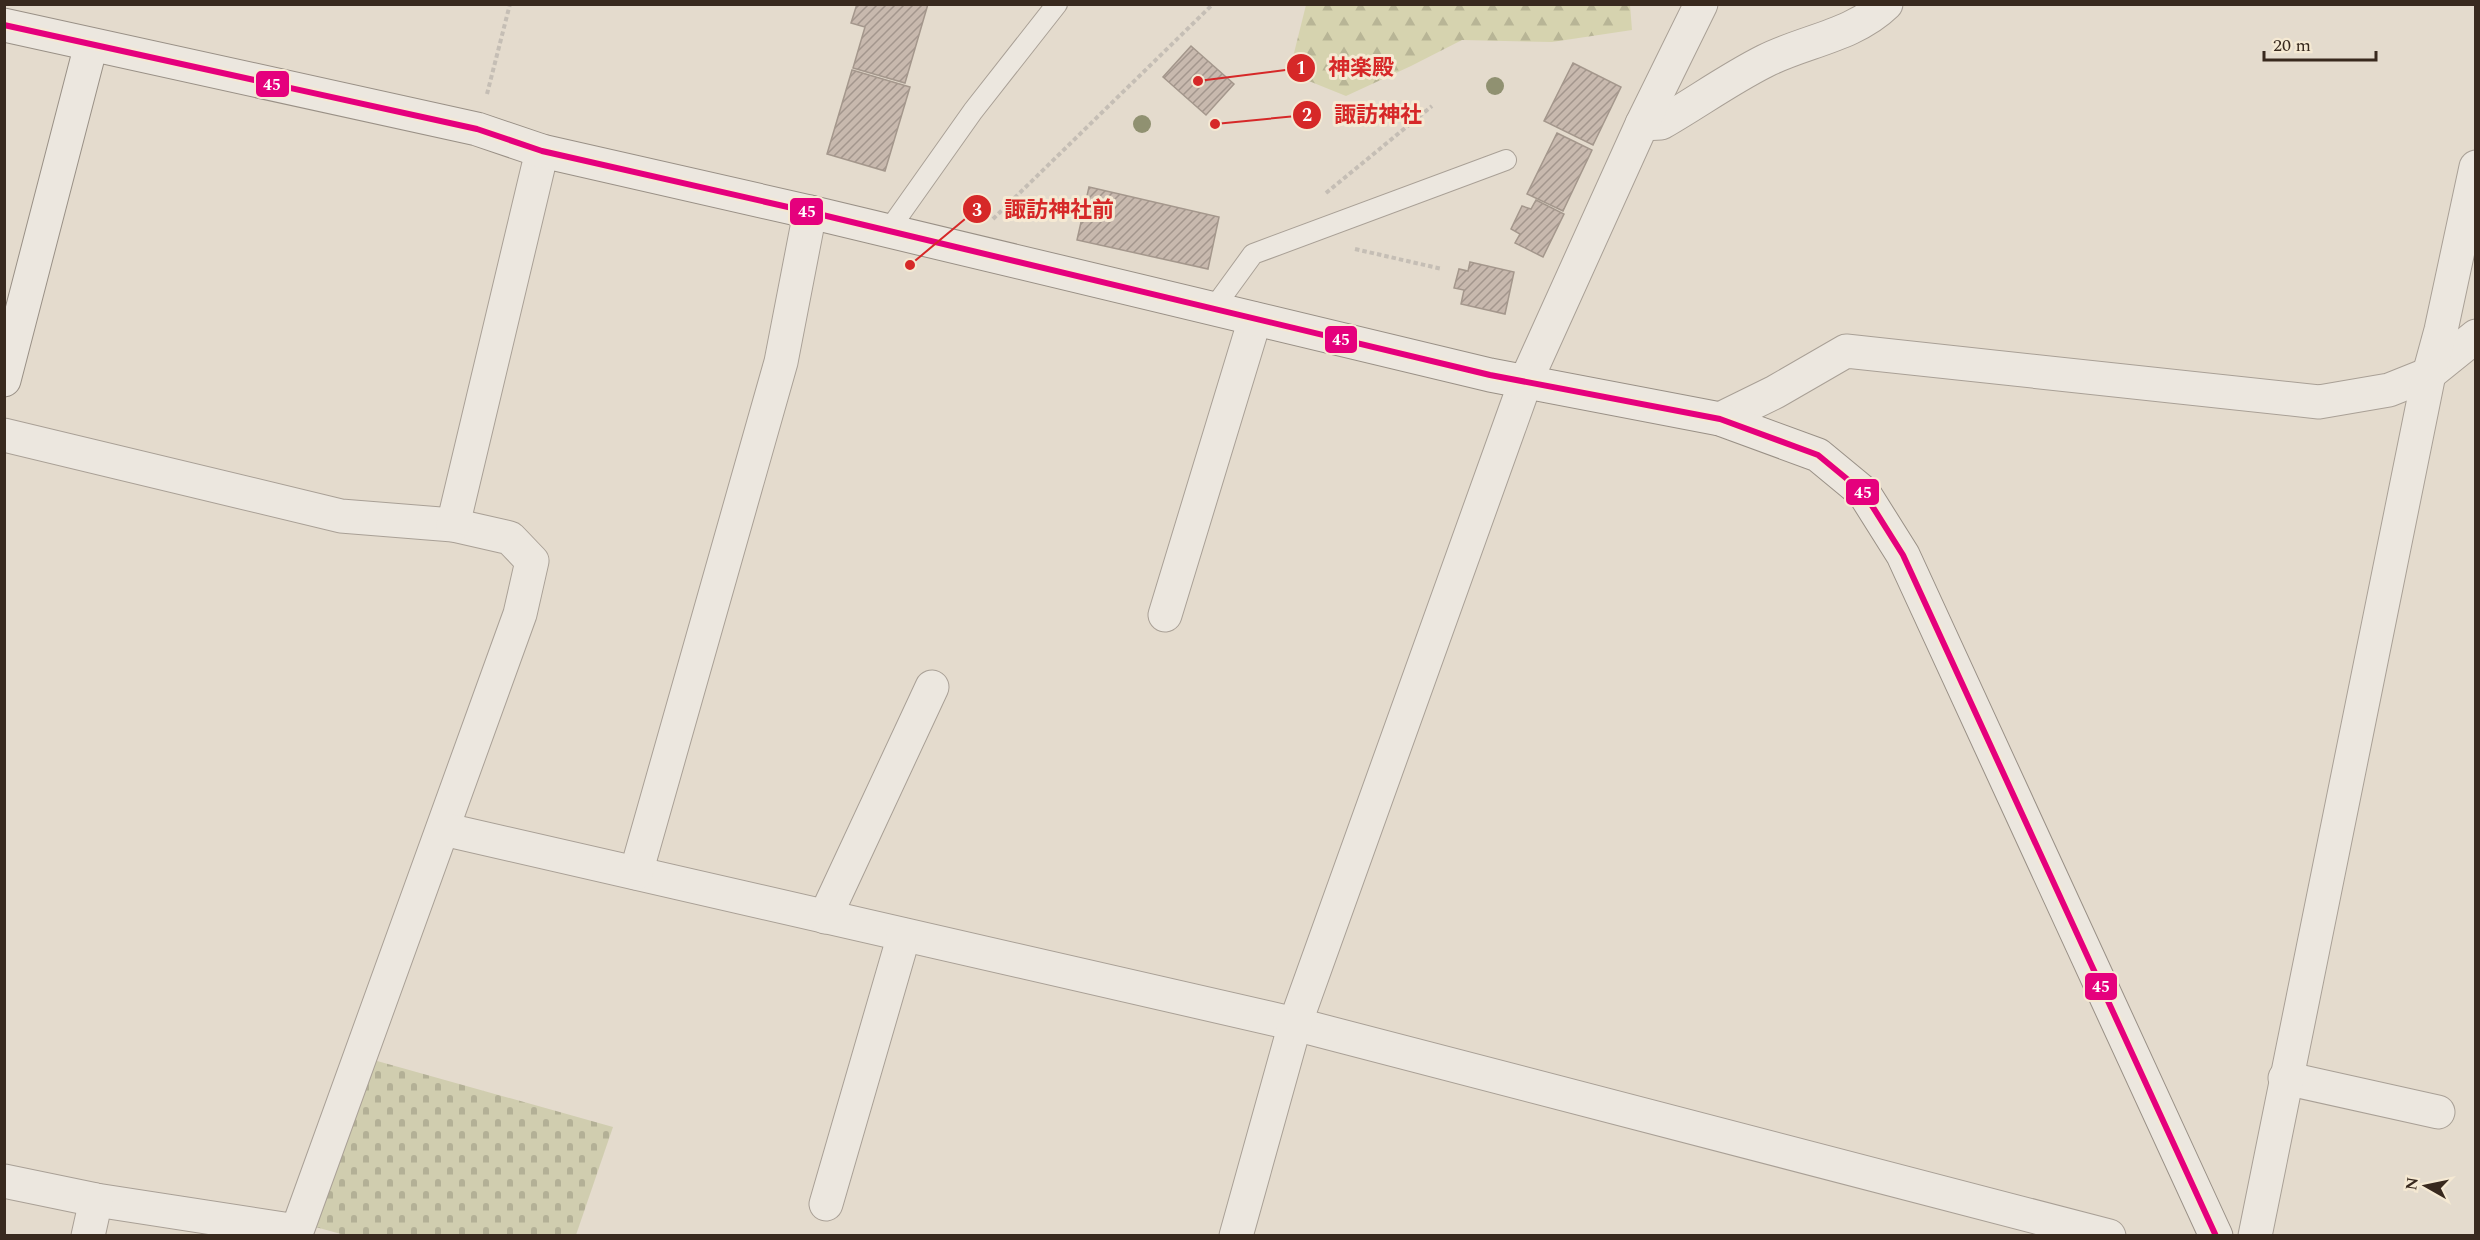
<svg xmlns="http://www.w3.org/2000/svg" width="2480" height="1240" viewBox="0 0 2480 1240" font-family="Spectral,'Noto Sans JP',serif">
<defs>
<pattern id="forest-firs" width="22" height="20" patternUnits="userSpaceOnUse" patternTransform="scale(1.5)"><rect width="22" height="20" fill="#d6d3af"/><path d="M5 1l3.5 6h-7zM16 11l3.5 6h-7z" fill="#b8b596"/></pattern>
<pattern id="cemetery-stones" width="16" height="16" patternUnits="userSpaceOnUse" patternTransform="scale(1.5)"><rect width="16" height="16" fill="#d0cdaf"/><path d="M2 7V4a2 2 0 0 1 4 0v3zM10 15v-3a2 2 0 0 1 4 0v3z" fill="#b3b096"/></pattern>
<pattern id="building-hatch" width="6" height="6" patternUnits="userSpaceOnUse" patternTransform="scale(1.5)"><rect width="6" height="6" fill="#c8b9ae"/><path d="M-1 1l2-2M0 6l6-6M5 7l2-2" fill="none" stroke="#a3968d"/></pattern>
</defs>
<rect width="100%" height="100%" fill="#e4dbcd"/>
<polygon fill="url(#forest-firs)" points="1306,5 1630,5 1632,30 1552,42 1462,40 1411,66 1346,96 1289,73"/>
<polygon fill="url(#cemetery-stones)" points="370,1059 613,1127 576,1235 348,1236 312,1226"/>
<g fill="url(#building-hatch)" stroke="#a4978c" stroke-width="1.5">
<polygon points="857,4 928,4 905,83 853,68 865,27 851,23"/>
<polygon points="1191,46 1234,84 1206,115 1163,77"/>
<polygon points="1573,63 1621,87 1593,145 1544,121"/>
<polygon points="852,70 910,87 885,171 827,154"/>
<polygon points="1557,133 1592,150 1563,211 1527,194"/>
<polygon points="1089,187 1219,217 1208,269 1077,240"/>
<polygon points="1536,200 1564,214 1543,257 1515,243 1520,234 1511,229 1522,206 1531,209"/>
<polygon points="1470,262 1514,272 1505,314 1461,304 1464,290 1454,288 1459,269 1468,271"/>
</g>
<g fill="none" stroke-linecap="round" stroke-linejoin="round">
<g stroke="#a9a096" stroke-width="22">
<g id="lane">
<polyline points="888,231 973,111 1057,4"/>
<polyline points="1213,309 1253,254 1506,160"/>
</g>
</g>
<g stroke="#a9a096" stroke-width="35">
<g id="street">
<path d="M1642,124L1661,123C1696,103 1729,79 1765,61C1804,41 1853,36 1886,4"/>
<polyline points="1720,419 1775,392 1846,351 2319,402 2389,390 2429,374 2476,336"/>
<polyline points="4,435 341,516 453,525 510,538 532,561 520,614 297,1231 96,1200 4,1181"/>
<polyline points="453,525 542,151"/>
<polyline points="1165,615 1255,319"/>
<polyline points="443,829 1295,1024 2109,1236"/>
<polyline points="636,873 781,362 810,212"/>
<polyline points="825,917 932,687"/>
<polyline points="2285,1078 2438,1112"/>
<polyline points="826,1204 904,935"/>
<polyline points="88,1236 96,1200"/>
<polyline points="1236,1236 1295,1024 1525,383 1642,124 1701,4"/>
<polyline points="2255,1236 2429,374 2441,330 2476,167"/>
</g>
</g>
<g stroke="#999086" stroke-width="35">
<g id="secondary">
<polyline points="4,25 477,129 542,151 810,212 1490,375 1720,419 1818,455 1864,493 1903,555 2216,1236"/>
<polyline points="4,380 91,45"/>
</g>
</g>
<g stroke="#c5beb5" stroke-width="4" stroke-dasharray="4.5 3" stroke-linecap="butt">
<polyline points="487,94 510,4"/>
<polyline points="1326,193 1432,106"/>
<polyline points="993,219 1213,4"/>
<polyline points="1355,249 1442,269"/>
</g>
<use href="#lane" stroke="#ece7df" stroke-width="20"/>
<use href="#street" stroke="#ece7df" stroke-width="33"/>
<use href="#secondary" stroke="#ece7df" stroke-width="33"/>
<g stroke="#f5e9d3" stroke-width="10">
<polyline id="bus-1" points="4,25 477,129 542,151 810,212 1490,375 1720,419 1818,455 1864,493 1903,555 2216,1236"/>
</g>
<use href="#bus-1" stroke="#e5007d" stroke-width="6"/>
</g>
<g fill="#909171">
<circle cx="1495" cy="86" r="9"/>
<circle cx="1142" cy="124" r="9"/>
</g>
<path fill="none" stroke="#d62828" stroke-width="2" d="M1198 81L1301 68M1215 124L1307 115M910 265L977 209"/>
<g fill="#d62828" stroke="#f5e9d3" stroke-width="2">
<circle cx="1198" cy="81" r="6"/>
<circle cx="1215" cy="124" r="6"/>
<circle cx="910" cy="265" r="6"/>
<circle cx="1301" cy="68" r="15"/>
<circle cx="1307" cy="115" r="15"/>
<circle cx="977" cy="209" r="15"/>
</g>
<g font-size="18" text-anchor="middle" font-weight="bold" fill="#fff">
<text x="1301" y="74">1</text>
<text x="1307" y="121">2</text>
<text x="977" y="216">3</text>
</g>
<g font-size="22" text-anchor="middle" font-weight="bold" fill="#d62828" stroke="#f5e9d3" stroke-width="6" stroke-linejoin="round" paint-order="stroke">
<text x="1361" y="75">神楽殿</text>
<text x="1378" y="122">諏訪神社</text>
<text x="1059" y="217">諏訪神社前</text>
</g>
<g stroke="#f5e9d3" stroke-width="2">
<rect x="255" y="70" width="35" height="28" rx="6" fill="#e5007d"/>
<rect x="789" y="197" width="35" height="29" rx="6" fill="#e5007d"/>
<rect x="1324" y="325" width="34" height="29" rx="6" fill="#e5007d"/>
<rect x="1845" y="478" width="35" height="28" rx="6" fill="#e5007d"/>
<rect x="2084" y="972" width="34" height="29" rx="6" fill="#e5007d"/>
</g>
<g font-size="16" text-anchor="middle" font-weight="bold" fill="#fff">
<text x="272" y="90">45</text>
<text x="807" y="217">45</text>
<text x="1341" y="345">45</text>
<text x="1863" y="498">45</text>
<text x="2101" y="992">45</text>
</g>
<rect width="2480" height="1240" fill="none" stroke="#38291e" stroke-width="12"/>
<g transform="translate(2426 1186) rotate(279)" stroke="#f5e9d3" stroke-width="4.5" paint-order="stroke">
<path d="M0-4.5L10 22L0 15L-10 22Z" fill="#38291e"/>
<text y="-9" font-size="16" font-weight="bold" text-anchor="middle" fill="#38291e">N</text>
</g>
<path d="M2264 51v9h112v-9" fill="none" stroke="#38291e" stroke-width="3"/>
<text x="2273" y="51" font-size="18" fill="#38291e" stroke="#f5e9d3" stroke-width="4.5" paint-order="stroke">20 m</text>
</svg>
